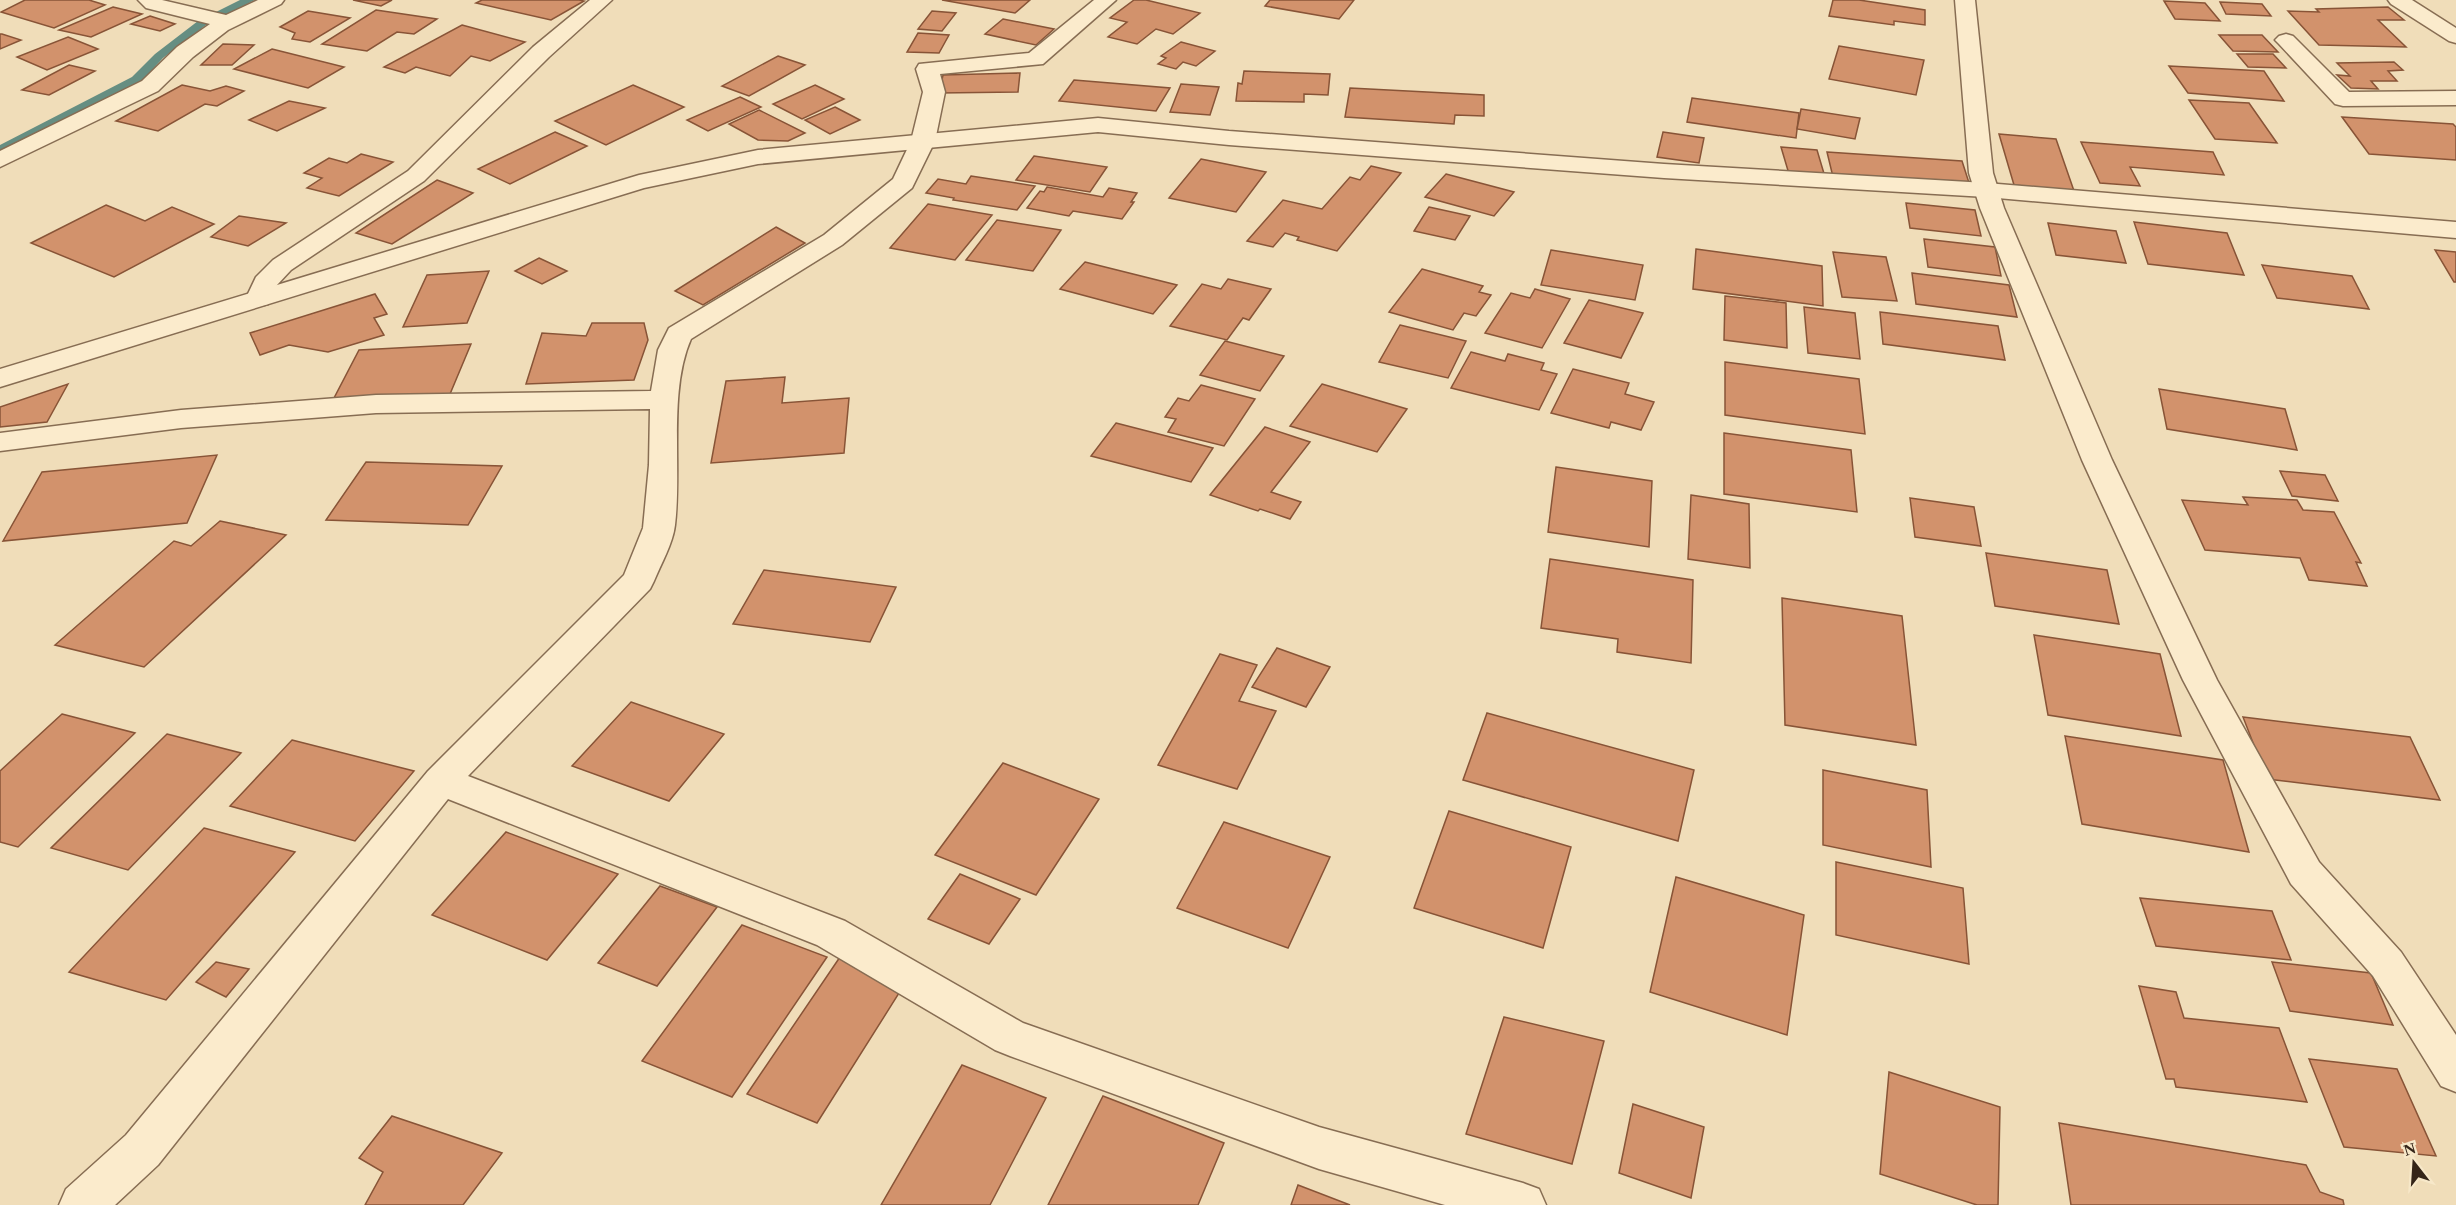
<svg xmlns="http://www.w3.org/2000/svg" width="2456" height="1205" viewBox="0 0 2456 1205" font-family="'Times New Roman',serif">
<rect width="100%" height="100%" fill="#f0ddb9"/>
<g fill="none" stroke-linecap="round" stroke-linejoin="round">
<polygon fill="#668e82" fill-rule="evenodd" points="240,0 255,0 206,25 163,58 140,83 105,103 0,154 0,145 132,77 155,54 198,21"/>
</g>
<g fill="#d2926c" stroke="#885437" stroke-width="1.5">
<polygon points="25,0 89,0 105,5 54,28 1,12"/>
<polygon points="353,0 392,0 381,6"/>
<polygon points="482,0 579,0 584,1 551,20 476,3"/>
<polygon points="942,0 1030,0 1015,13"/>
<polygon points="1134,0 1146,0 1200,13 1173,34 1156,29 1137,44 1108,37 1127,22 1110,18"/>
<polygon points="1270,0 1354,0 1339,19 1265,6"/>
<polygon points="1833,0 1859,0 1925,10 1925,25 1894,21 1894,25 1829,16"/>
<polygon points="2164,1 2205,3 2220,21 2175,19"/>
<polygon points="2220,2 2262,4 2271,16 2226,14"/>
<polygon points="113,7 142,14 91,37 59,30"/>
<polygon points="2388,7 2404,20 2378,20 2406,47 2319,45 2288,11 2319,12 2316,9"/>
<polygon points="376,10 437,19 414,34 397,32 367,51 322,44"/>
<polygon points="308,11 350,18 310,42 292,39 295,33 280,27"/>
<polygon points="932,11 956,13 942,31 918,29"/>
<polygon points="150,16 175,24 160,31 131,24"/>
<polygon points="1003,19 1054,29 1036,45 985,34"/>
<polygon points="462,25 525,42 490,61 471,56 450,76 416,67 405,73 384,67"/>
<polygon points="918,33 949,35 939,53 907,52"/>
<polygon points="0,34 2,34 21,40 0,49"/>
<polygon points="2219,35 2262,35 2278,52 2233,51"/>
<polygon points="68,37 98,49 47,70 17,57"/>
<polygon points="1181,42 1215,51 1196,66 1183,62 1176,69 1158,64 1166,58 1161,56"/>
<polygon points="223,44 254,45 232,65 201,65"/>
<polygon points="1839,46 1924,60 1916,95 1829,79"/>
<polygon points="272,49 344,67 308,88 234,69"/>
<polygon points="2237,54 2273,54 2286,68 2248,67"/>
<polygon points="778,56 805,65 749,96 722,86"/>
<polygon points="2394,62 2403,70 2388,71 2397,81 2371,81 2378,89 2351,88 2337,75 2350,76 2337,63"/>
<polygon points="69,65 95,71 49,95 22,90"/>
<polygon points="2169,66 2264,71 2284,101 2188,93"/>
<polygon points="1244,71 1330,74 1328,95 1304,94 1304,102 1236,101 1238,83 1242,84"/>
<polygon points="1020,73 1018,92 939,93 943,75"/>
<polygon points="1074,80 1170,88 1156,111 1059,101"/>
<polygon points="1181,84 1219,87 1210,115 1170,112"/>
<polygon points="182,85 210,91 226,86 244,91 217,106 205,104 158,131 116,121"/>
<polygon points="633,85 684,107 606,145 555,121"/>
<polygon points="815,85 844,99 802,119 773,104"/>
<polygon points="1350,88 1484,95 1484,116 1455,115 1454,124 1345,117"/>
<polygon points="740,97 761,107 708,131 687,120"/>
<polygon points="1692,98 1799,113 1796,138 1687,122"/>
<polygon points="2189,100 2249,103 2277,143 2215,139"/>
<polygon points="289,101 325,108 277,131 249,120"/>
<polygon points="835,107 860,120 830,134 805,120"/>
<polygon points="1801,109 1860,118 1855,139 1797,129"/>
<polygon points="759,110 805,133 788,141 758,140 729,124"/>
<polygon points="2342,117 2453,124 2456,127 2456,160 2369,154"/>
<polygon points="555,132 587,146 510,184 478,169"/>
<polygon points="1663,132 1704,138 1699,163 1657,157"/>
<polygon points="1999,134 2056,139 2074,191 2014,185"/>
<polygon points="2081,142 2213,152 2224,175 2130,167 2140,186 2100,183"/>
<polygon points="1781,147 1817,150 1825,177 1789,174"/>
<polygon points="1827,152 1962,161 1970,186 1833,177"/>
<polygon points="361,154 393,162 339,196 307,188 322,178 304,173 329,158 347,163"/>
<polygon points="1034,156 1107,167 1090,192 1016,180"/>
<polygon points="1201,159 1266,172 1236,212 1169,198"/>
<polygon points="1371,166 1401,173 1337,251 1297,240 1299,237 1285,233 1273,247 1247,241 1283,200 1322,209 1350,177 1360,180"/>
<polygon points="1446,174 1514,192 1494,216 1425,197"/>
<polygon points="971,176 1035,186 1017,210 953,200 954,198 926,193 938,179 966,184"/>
<polygon points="437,180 473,193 392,244 356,233"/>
<polygon points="1047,187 1103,197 1109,188 1137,193 1131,202 1134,202 1122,219 1073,211 1069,216 1027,208 1040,191 1044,192"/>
<polygon points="1906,203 1975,210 1981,236 1910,228"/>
<polygon points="928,204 992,215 955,260 890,248"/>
<polygon points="106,205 145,221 172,207 214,224 114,277 31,243"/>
<polygon points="1429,207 1470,216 1455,240 1414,231"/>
<polygon points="239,216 286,223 248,246 211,237"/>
<polygon points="997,220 1061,230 1033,271 966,260"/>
<polygon points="2134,222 2227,233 2244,275 2148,264"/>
<polygon points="2048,223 2116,231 2126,263 2056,255"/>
<polygon points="776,227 805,243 703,305 675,291"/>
<polygon points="1924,239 1995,247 2001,276 1928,267"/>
<polygon points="1696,249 1822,266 1823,306 1693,289"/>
<polygon points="1551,250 1643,265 1635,300 1541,285"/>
<polygon points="2435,250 2456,252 2456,282 2454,282"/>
<polygon points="1833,252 1886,257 1897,301 1842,297"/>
<polygon points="539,258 567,271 542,284 515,271"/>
<polygon points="1085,262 1177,285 1153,314 1060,289"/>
<polygon points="2262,265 2352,276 2369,309 2277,298"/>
<polygon points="1422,269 1483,286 1479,292 1491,295 1476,316 1464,313 1453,330 1389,312"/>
<polygon points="489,271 467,323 403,327 427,275"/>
<polygon points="1912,273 2009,285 2017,317 1916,304"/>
<polygon points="1228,279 1271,289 1249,320 1243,318 1227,340 1170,326 1202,284 1221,289"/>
<polygon points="1535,289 1570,299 1542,348 1485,333 1511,293 1530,298"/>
<polygon points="375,294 387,314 374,318 384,335 328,352 289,345 260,355 250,333"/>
<polygon points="1725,296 1786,303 1787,348 1724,340"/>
<polygon points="1589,300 1643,313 1621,358 1564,343"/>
<polygon points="1804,307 1855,313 1860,359 1808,353"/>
<polygon points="1880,312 1998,326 2005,360 1883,344"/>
<polygon points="592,323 644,323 648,340 634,380 526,384 542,333 586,336"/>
<polygon points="1400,325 1466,341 1448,378 1379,362"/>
<polygon points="1225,341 1284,356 1260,391 1200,375"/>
<polygon points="471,344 450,394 333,400 359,350"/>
<polygon points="1471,352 1505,361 1508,354 1544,363 1541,370 1557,374 1539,410 1451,388"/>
<polygon points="1725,362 1859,379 1865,434 1725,415"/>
<polygon points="1573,369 1629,383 1625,394 1654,402 1641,430 1611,422 1609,428 1551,413"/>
<polygon points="785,377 782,403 849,398 844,453 711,463 726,381"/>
<polygon points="68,384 47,422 0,427 0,407"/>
<polygon points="1322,384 1407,409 1377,452 1290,426"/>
<polygon points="1201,385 1255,399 1224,446 1168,432 1176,419 1165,417 1178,398 1189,401"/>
<polygon points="2159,389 2285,409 2297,450 2167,429"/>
<polygon points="1116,423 1213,448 1191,482 1091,456"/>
<polygon points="1265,427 1310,442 1271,492 1301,502 1290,519 1260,509 1258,511 1210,495"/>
<polygon points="1724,433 1851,450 1857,512 1724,494"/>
<polygon points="217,455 187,523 3,541 42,472"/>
<polygon points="366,462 502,466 468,525 326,520"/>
<polygon points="1556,467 1652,481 1649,547 1548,532"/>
<polygon points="2280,471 2325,475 2338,501 2292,496"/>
<polygon points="1691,495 1749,504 1750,568 1688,559"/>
<polygon points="2243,497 2297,500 2303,510 2334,512 2361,563 2356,562 2367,586 2309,580 2300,558 2205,550 2182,500 2248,505"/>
<polygon points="1910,498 1974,507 1981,546 1915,537"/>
<polygon points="220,521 286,535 144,667 55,645 174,541 191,546"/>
<polygon points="1986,553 2107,570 2119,624 1995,606"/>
<polygon points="1550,559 1693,580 1691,663 1617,652 1618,639 1541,628"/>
<polygon points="764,570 896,587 870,642 733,624"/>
<polygon points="1782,598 1902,616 1916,745 1785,725"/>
<polygon points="2034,635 2160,654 2181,736 2048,715"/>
<polygon points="1277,648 1330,667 1306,707 1252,687"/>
<polygon points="1220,654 1257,665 1239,701 1276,711 1237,789 1158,765"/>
<polygon points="631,702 724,734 669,801 572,766"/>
<polygon points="1487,713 1694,770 1678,841 1463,780"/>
<polygon points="62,714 135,733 18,847 0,842 0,771"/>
<polygon points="2243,717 2410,737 2440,800 2267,779"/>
<polygon points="167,734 241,753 128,870 51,848"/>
<polygon points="2065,736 2223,760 2249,852 2082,824"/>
<polygon points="292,740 414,771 355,841 230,806"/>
<polygon points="1003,763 1099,799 1036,895 935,855"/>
<polygon points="1823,770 1927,790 1931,867 1823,845"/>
<polygon points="1449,811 1571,847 1543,948 1414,908"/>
<polygon points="1224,822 1330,857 1288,948 1177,908"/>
<polygon points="204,828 295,852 166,1000 69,972"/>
<polygon points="506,832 618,874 547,960 432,915"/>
<polygon points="1836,862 1963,888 1969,964 1836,935"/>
<polygon points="960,874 1020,899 989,944 928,919"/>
<polygon points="1676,877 1804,915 1787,1035 1650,992"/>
<polygon points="660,886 717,907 657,986 598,963"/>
<polygon points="2140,898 2272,911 2291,960 2156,946"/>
<polygon points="742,925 827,957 732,1097 642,1061"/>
<polygon points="840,957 906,982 817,1123 747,1094"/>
<polygon points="216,962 249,969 226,997 196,982"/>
<polygon points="2272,962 2371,973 2393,1025 2290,1011"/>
<polygon points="2139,986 2176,992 2184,1018 2279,1028 2307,1102 2176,1087 2174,1079 2166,1079"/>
<polygon points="1504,1017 1604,1041 1572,1164 1466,1134"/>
<polygon points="2309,1059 2397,1069 2436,1156 2344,1147"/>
<polygon points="962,1065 1046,1098 990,1205 881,1205"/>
<polygon points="1889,1072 2000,1107 1998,1205 1977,1205 1880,1174"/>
<polygon points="1103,1096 1224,1143 1198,1205 1048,1205"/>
<polygon points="1633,1104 1704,1127 1691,1198 1619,1173"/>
<polygon points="392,1116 502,1153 463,1205 365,1205 383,1172 359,1158"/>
<polygon points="2059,1123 2306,1165 2320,1192 2343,1200 2344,1205 2071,1205"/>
<polygon points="1298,1185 1350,1205 1291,1205"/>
</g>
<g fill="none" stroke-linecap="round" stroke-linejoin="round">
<g stroke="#876d53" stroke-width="3">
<g id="minor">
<polygon points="138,0 162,0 226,15 258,0 284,0 281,4 228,30 193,57 158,91 0,167 0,151 142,81 177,47 210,24 146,8"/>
<polygon points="590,0 612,0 549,57 424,181 291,270 277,285 268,304 259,306 250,304 246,298 256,277 273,260 408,171 533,47"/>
<path d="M1094,0H1116L1043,64L940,74L945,92L935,141L912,188L842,245L691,339C668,391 682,468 675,525C673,543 661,564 654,581L650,589L468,776L845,921L1023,1023L1319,1127L1523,1183L1539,1189L1546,1205H1445L1319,1169L1010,1056L995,1050L817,945L448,799L158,1165L115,1205H59L66,1189L126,1135L428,771L624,575L643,528L649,465L650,409L376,413L181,428L0,451V433L181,410L376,395L651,391L658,350L669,328L824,235L893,179L911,141L923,92L916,69L919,64L1029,53Z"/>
<polygon points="1955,0 1975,0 1993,173 2004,208 2112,460 2217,680 2319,862 2401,952 2456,1035 2456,1092 2441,1086 2373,976 2291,884 2183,680 2082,460 1980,208 1969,173"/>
<polygon points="2388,0 2412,0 2456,28 2456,43 2449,41 2391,4"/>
<polygon points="2286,34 2293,36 2349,92 2456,91 2456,105 2343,106 2335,104 2279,44 2275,40 2279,36"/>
</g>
</g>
<g stroke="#876d53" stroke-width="3">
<polygon id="tertiary" points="1098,118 1229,131 1664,164 1986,183 2456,222 2456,238 1986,197 1664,178 1229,145 1098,132 758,164 644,188 0,387 0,369 639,175 758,150"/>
</g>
<use href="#minor" fill="#fbebcc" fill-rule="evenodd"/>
<use href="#tertiary" fill="#fbebcc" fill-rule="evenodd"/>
</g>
<g transform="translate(2414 1163) rotate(343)" stroke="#f7e8c9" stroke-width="4.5" paint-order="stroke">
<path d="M0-4.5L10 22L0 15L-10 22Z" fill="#352519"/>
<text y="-9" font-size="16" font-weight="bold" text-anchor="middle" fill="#352519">N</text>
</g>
</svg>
